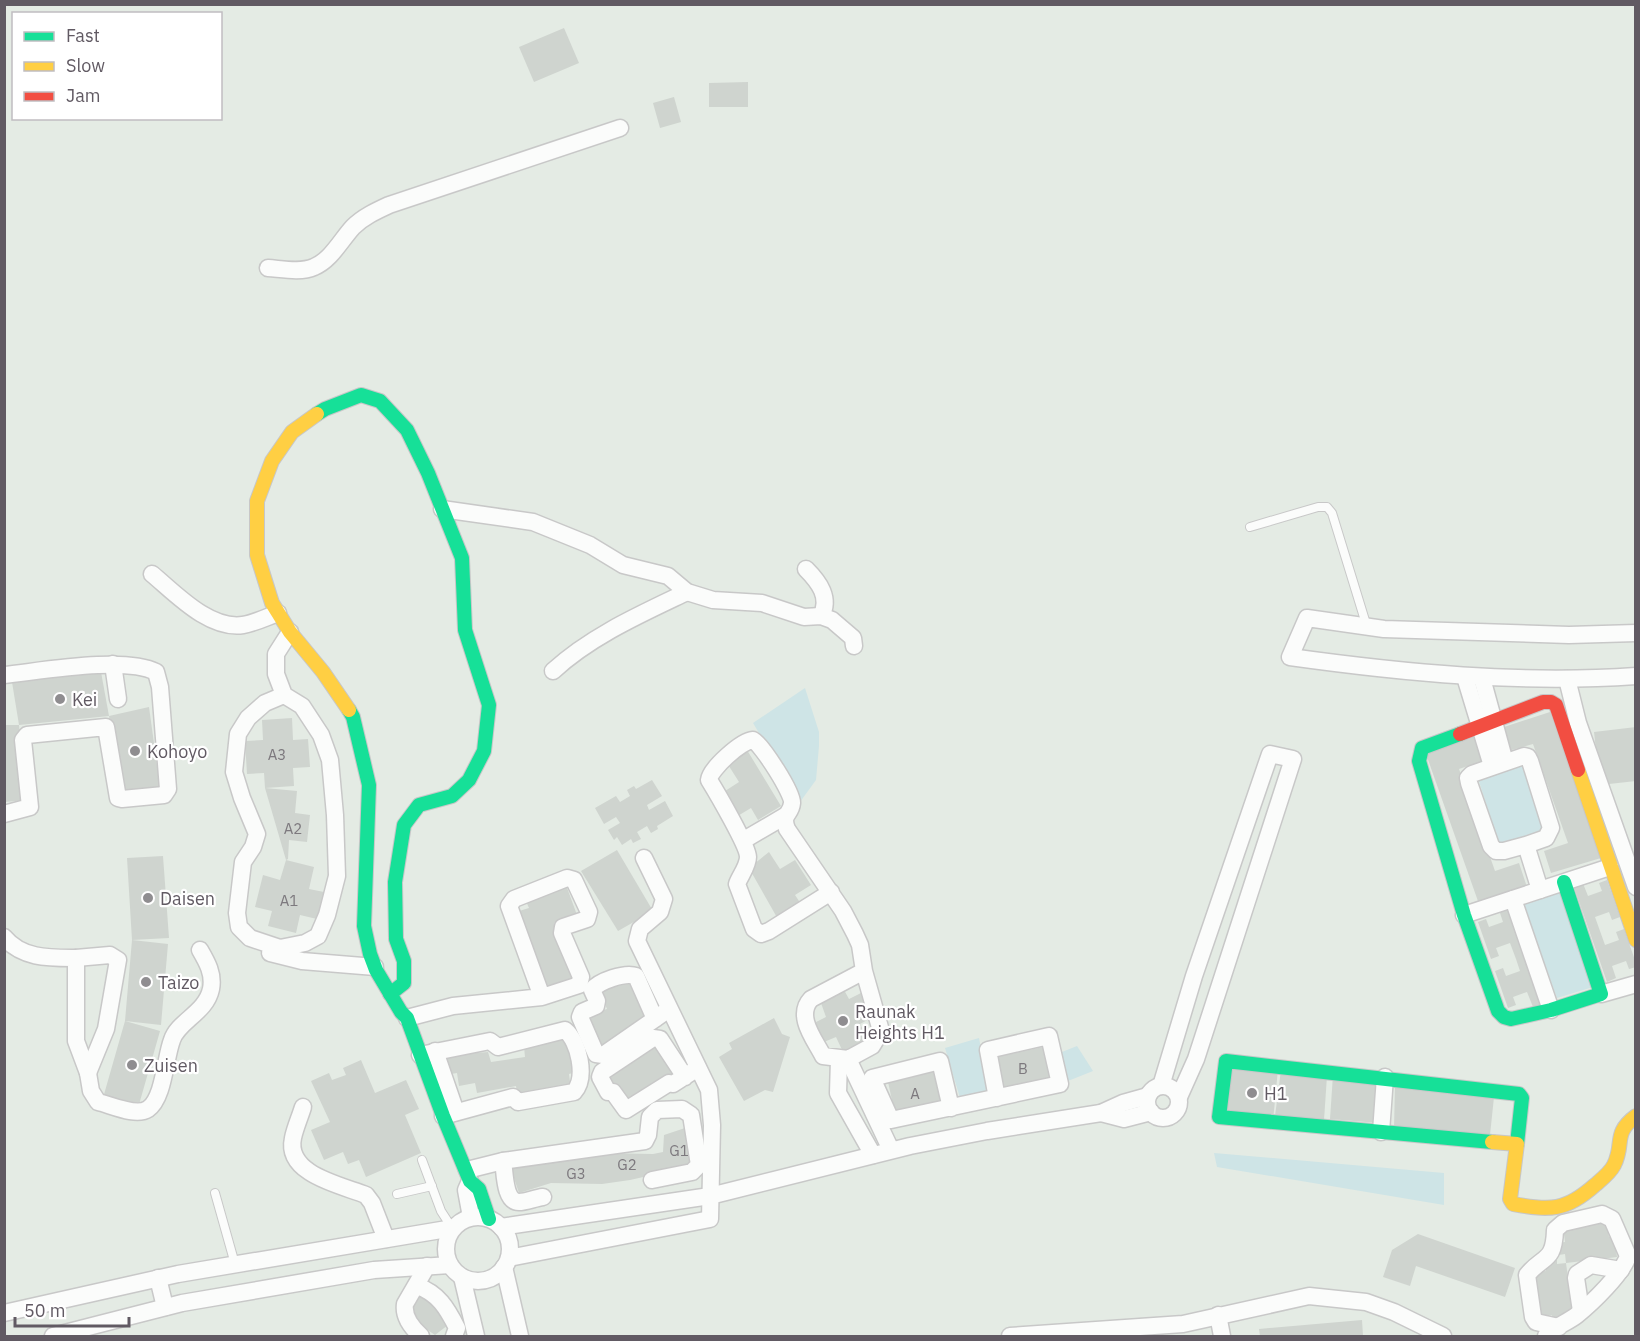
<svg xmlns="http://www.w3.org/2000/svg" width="1640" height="1341" viewBox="0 0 1640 1341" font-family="'IBM Plex Sans',sans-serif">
<rect width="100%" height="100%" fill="#e4ebe4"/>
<g fill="#cee4e6">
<polygon points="805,688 819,732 819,746 816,780 800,802 753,723"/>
<polygon points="1524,762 1547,833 1500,848 1478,778"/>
<polygon points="1562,891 1593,987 1557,998 1523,904"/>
<polygon points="979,1038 989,1093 961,1101 945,1048"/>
<polygon points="1077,1046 1093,1071 1068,1081 1057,1054"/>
<polygon points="1214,1153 1444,1173 1444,1205 1217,1167"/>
</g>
<g fill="#cfd4cf">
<polygon points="564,28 579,63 534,82 519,47"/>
<polygon points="748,82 748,107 709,107 709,83"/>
<polygon points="674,97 681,122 660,128 653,103"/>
<polygon points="101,672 109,716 19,725 12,682"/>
<polygon points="149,707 160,787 121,792 109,716"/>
<polygon points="1550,712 1601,858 1551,873 1544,851 1568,843 1533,744 1508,751 1501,728"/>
<polygon points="292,718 293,740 308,739 310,767 293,768 294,786 265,788 264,773 247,774 245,741 263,740 262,720"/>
<polygon points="5,725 19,725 26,800 5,802"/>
<polygon points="1636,727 1636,781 1600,785 1594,732"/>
<polygon points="1475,737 1483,761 1459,769 1495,871 1519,863 1527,887 1479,904 1426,754"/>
<polygon points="747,750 781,806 758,820 751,808 736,817 722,793 739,782 727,763"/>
<polygon points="652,780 662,796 647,805 649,810 665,801 673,816 657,826 658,829 651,833 647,826 637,832 641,839 633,843 631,839 622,845 617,837 614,840 608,830 620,823 616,817 604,824 595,808 616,796 620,802 630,796 627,790 634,786 636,789"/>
<polygon points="265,788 297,791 295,813 310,815 307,842 289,840 288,859 286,860 314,867 309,889 324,892 317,919 300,915 296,933 268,926 272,911 255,907 263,875 280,880 286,860"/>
<polygon points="617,850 653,911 618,931 581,871"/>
<polygon points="769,852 780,869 795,860 811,885 795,895 803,907 779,921 749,868"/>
<polygon points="163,856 169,938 132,940 168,944 161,1025 125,1021 160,1031 138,1108 103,1098 125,1021 132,940 127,858"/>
<polygon points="1607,880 1620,917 1612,920 1609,912 1595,917 1605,945 1619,940 1616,932 1624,929 1636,963 1636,967 1629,969 1626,961 1612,966 1616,978 1607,982 1573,884 1582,881 1588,896 1602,891 1599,883"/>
<polygon points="566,885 577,915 554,923 577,981 544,992 516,912 529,908 525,899"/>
<polygon points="1508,907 1542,1004 1533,1007 1527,992 1513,997 1516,1005 1508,1008 1495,971 1503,968 1506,976 1520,971 1516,959 1510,943 1496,948 1499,956 1491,959 1478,922 1486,919 1489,927 1503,922 1499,910"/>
<polygon points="633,980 648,1020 600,1050 585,1016 607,1009 599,989"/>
<polygon points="844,990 849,999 861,993 873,1017 860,1024 869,1041 844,1054 836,1037 824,1042 812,1024 826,1017 821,1003"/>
<polygon points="774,1018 782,1034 790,1037 773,1092 765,1090 744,1101 719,1057 732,1049 729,1043"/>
<polygon points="568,1037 577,1072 569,1074 571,1089 518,1099 516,1086 477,1093 475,1083 459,1086 457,1073 445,1075 442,1056 488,1052 491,1062 525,1057 524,1047"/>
<polygon points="655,1044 675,1076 627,1109 606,1075"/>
<polygon points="1043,1047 1050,1079 1003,1090 996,1057"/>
<polygon points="361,1060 375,1093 406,1080 419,1109 405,1115 421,1153 366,1177 359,1160 348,1164 343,1152 324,1160 311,1130 330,1122 311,1081 329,1073 332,1080 346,1075 343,1068"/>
<polygon points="1231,1064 1278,1069 1273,1121 1226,1116"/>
<polygon points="1281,1070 1327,1076 1324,1120 1275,1116"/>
<polygon points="935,1071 942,1104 895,1114 888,1082"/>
<polygon points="1333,1075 1381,1079 1378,1123 1330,1119"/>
<polygon points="1395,1085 1494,1097 1490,1135 1394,1129"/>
<polygon points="691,1126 692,1166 630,1180 602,1184 551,1183 519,1193 511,1169 598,1153 653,1154 663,1152 664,1135"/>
<polygon points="1607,1220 1609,1237 1619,1236 1616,1248 1617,1257 1566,1263 1565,1254 1559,1255 1558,1243 1565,1242 1563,1226"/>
<polygon points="1418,1234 1515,1268 1505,1297 1416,1266 1410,1286 1383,1277 1392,1250"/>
<polygon points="1557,1260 1557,1264 1566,1263 1573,1315 1553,1322 1552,1315 1535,1317 1530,1273 1546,1271 1545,1261"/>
<polygon points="420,1294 431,1300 448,1325 435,1335 416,1322 408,1304"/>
<polygon points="1362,1320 1363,1336 1260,1336 1259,1329"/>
</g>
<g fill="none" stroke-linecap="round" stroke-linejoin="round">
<g stroke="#c8c8c8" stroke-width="10">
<g id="lane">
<polyline points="1250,527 1318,507 1327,507 1332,513 1367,627"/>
<polyline points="422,1160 441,1211 452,1228"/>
<polyline points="215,1193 235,1264"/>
<polyline points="397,1194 432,1186"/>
</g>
</g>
<g stroke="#c8c8c8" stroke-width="19">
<g id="street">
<path d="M268,268C282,269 301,273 314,267C331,260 341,240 353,227C363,217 376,211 389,205L620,128"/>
<polyline points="442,509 533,522 590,545 623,565 668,576 687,592 713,600 762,603 804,617 821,616 832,620 853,638 854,646"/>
<path d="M806,569C819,582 831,598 821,616"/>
<path d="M152,574C175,593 209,630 243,625C255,623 267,617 278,613"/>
<path d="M1636,633L1569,635L1384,629L1307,618L1290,657C1405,673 1520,684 1636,676"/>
<polyline points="113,664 118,699"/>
<path d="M553,671C591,636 641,614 687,592"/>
<path d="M4,675C42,671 124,656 156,672L160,687L168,789L164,795L122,799L118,798L106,727L27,735L23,740L30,807L4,814"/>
<polyline points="1465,677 1492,766"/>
<polyline points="1482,678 1505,762"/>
<polyline points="1567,679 1578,723 1636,887"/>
<polyline points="284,695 265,703 248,718 238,734 234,772 242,798 257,834 253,847 243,862 237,913 239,927 250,938 280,948 305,943 318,936 327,915 337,876 335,815 330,760 321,735 302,706 284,695 276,674 276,654 290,632"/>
<polyline points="744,840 785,816"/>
<polyline points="1526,845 1504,851 1496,851 1491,846 1469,783 1468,778 1472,774 1524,756 1528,757 1530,761 1551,828 1546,838 1526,845 1540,890"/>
<path d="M831,892L769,931L761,934L754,929L737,884C740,876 748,866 748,857C748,846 717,793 709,780C710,769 741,741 753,740C762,745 793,793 792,803C791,815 781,814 787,829L843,911L855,934L860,945L864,971L881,1031L872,1046L848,1059L823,1056C815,1040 795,1016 811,999L864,971"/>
<polyline points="1513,899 1551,1010"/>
<polyline points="1464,915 1610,867"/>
<path d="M4,937C22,959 50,958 76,958V1041L88,1073L91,1091L98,1102C111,1105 136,1117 148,1109C164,1098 165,1058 172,1040C178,1021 206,1013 211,989C214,974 207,962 200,950"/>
<polyline points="270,953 302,961 375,967"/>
<polyline points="76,958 110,955 118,960 106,1029 88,1073"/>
<polyline points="1601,994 1636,984"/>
<polyline points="407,1018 453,1006 542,997 509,906 514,899 567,878 574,880 589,912 587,919 563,927 562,933 581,977 579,985 542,997"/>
<path d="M655,1019L636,976C625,972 599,981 592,990L597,1001L596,1006L582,1012L580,1017L596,1054L603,1055L655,1019L669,1009"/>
<polyline points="435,1051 456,1112"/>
<path d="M420,1055L490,1041L498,1047L565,1030C579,1041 587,1078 574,1092L518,1102L513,1097L443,1116"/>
<polyline points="839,1059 838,1093 873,1155"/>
<polyline points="848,1059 891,1150"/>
<polyline points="685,1077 660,1039 653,1038 602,1072 600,1077 608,1092 613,1092 626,1110 669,1083 673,1084 698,1068"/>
<circle cx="1163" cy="1102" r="16"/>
<polyline points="1161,1086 1194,976 1270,754 1293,759 1196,1059 1179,1097"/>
<path d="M303,1107C300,1117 295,1128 293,1138C285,1174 340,1185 366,1195L372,1203L386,1239"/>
<polyline points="951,1108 940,1061 872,1078 891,1120 1060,1084 1049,1036 988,1050 997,1098"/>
<polyline points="1101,1113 1124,1119 1151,1112"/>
<polyline points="1381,1132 1385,1077"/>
<path d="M503,1161C505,1172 504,1202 519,1202C526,1202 535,1198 543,1197"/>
<polyline points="467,1170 503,1161 645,1141 648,1135 650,1117 657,1110 682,1109 691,1115 699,1165 692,1172 652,1180"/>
<polyline points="470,1181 466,1190 471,1217"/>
<circle cx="478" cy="1249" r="32"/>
<polyline points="501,1227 710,1196 910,1146 987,1131 1101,1113 1123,1103 1148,1096"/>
<polyline points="509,1258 710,1219 712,1125 709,1090 637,941 640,929 660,912 664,899 644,858"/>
<polyline points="504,1267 520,1336"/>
<polyline points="462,1277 476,1336"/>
<polyline points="158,1278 165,1307"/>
<path d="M417,1286C438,1293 447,1308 457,1328L454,1336"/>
<polyline points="1581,1311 1576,1278 1577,1274 1591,1265 1621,1270"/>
<polyline points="4,1313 178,1274 453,1228"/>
<polyline points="1218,1315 1222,1336"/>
<polyline points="53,1336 182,1303 374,1270 450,1265"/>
<path d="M421,1336C412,1328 403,1317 405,1304L427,1266"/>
<polyline points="1010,1336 1183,1324 1309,1296 1366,1302 1394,1312 1443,1336"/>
<path d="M1546,1336C1553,1327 1567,1323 1577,1315C1592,1303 1623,1273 1628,1256L1612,1219L1602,1214L1563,1223L1555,1230C1554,1263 1543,1255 1527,1275L1533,1317L1536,1322L1559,1327"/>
</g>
</g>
<g stroke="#c7c7c8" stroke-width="16">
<g id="fast">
<polyline points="317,414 325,409 361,395 380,401 407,430 428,473 462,558 465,630 489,705 484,751 469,780 452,796 419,805 404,825 395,882 396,939 404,961 404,983 390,994"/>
<polyline points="349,710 353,717 369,785 364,926 370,954 376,970 401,1012 407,1018 443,1116 470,1181 479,1189 489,1219"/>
<polyline points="1460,734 1422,748 1419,761 1464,915 1498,1011 1504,1017 1511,1019 1551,1010 1601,994 1564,882"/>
<polyline points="1492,1142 1219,1117 1226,1061 1519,1094 1522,1098 1517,1144"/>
</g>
</g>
<g stroke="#c7c7c8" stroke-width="16">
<g id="slow">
<polyline points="317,414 292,432 272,461 257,501 257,555 272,603 290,632 323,672 349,710"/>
<polyline points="1578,770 1636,940"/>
<path d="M1492,1142L1517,1144L1510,1199L1513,1204C1550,1211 1566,1211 1595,1185C1602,1179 1610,1173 1614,1165C1625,1143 1612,1134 1636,1116"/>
</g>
</g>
<g stroke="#c7c7c8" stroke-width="16">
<polyline id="jam" points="1460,734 1543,702 1551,702 1556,705 1578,770"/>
</g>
<use href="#lane" stroke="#fbfcfb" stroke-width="8"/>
<use href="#street" stroke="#fbfcfb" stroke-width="16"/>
<use href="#fast" stroke="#16e098" stroke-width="14"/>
<use href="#slow" stroke="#ffcf43" stroke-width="14"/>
<use href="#jam" stroke="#f24e42" stroke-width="14"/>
</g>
<g fill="#8f8d90" stroke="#fff" stroke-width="2">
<circle cx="60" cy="699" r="6"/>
<circle cx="135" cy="751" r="6"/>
<circle cx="148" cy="898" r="6"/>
<circle cx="146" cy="982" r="6"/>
<circle cx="843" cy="1021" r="6"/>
<circle cx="132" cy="1065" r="6"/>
<circle cx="1252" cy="1093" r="6"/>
</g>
<g text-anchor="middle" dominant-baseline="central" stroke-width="4.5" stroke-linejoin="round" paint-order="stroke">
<g font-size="15" fill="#7d797e">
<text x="277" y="754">A3</text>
<text x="293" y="828">A2</text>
<text x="289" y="900">A1</text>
<text x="1023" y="1068">B</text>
<text x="915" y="1093">A</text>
<text x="679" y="1150">G1</text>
<text x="627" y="1164">G2</text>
<text x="576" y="1173">G3</text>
</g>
<g font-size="18" fill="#615a63" stroke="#fff" text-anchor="start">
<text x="72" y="699">Kei</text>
<text x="147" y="751">Kohoyo</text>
<text x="160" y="898">Daisen</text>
<text x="158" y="982">Taizo</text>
<text x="855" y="1011">Raunak<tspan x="855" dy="21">Heights H1</tspan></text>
<text x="144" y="1065">Zuisen</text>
<text x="1264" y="1093">H1</text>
</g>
</g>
<rect width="1640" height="1341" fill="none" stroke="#615a63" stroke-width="12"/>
<rect x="12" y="12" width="210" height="108" fill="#ffffff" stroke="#c0bdc1" stroke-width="1.5"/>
<rect x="24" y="32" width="30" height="9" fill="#16e098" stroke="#c0bdc1" stroke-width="1.5"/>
<text x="66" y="42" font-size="18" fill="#615a63">Fast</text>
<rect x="24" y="62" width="30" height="9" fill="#ffcf43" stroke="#c0bdc1" stroke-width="1.5"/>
<text x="66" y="72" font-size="18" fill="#615a63">Slow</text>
<rect x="24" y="92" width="30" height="9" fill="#f24e42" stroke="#c0bdc1" stroke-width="1.5"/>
<text x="66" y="102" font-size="18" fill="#615a63">Jam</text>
<path d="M15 1317v9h114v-9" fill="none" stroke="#615a63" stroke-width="3"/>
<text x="24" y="1317" font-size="18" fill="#615a63" stroke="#ffffff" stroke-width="4.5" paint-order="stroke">50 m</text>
</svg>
